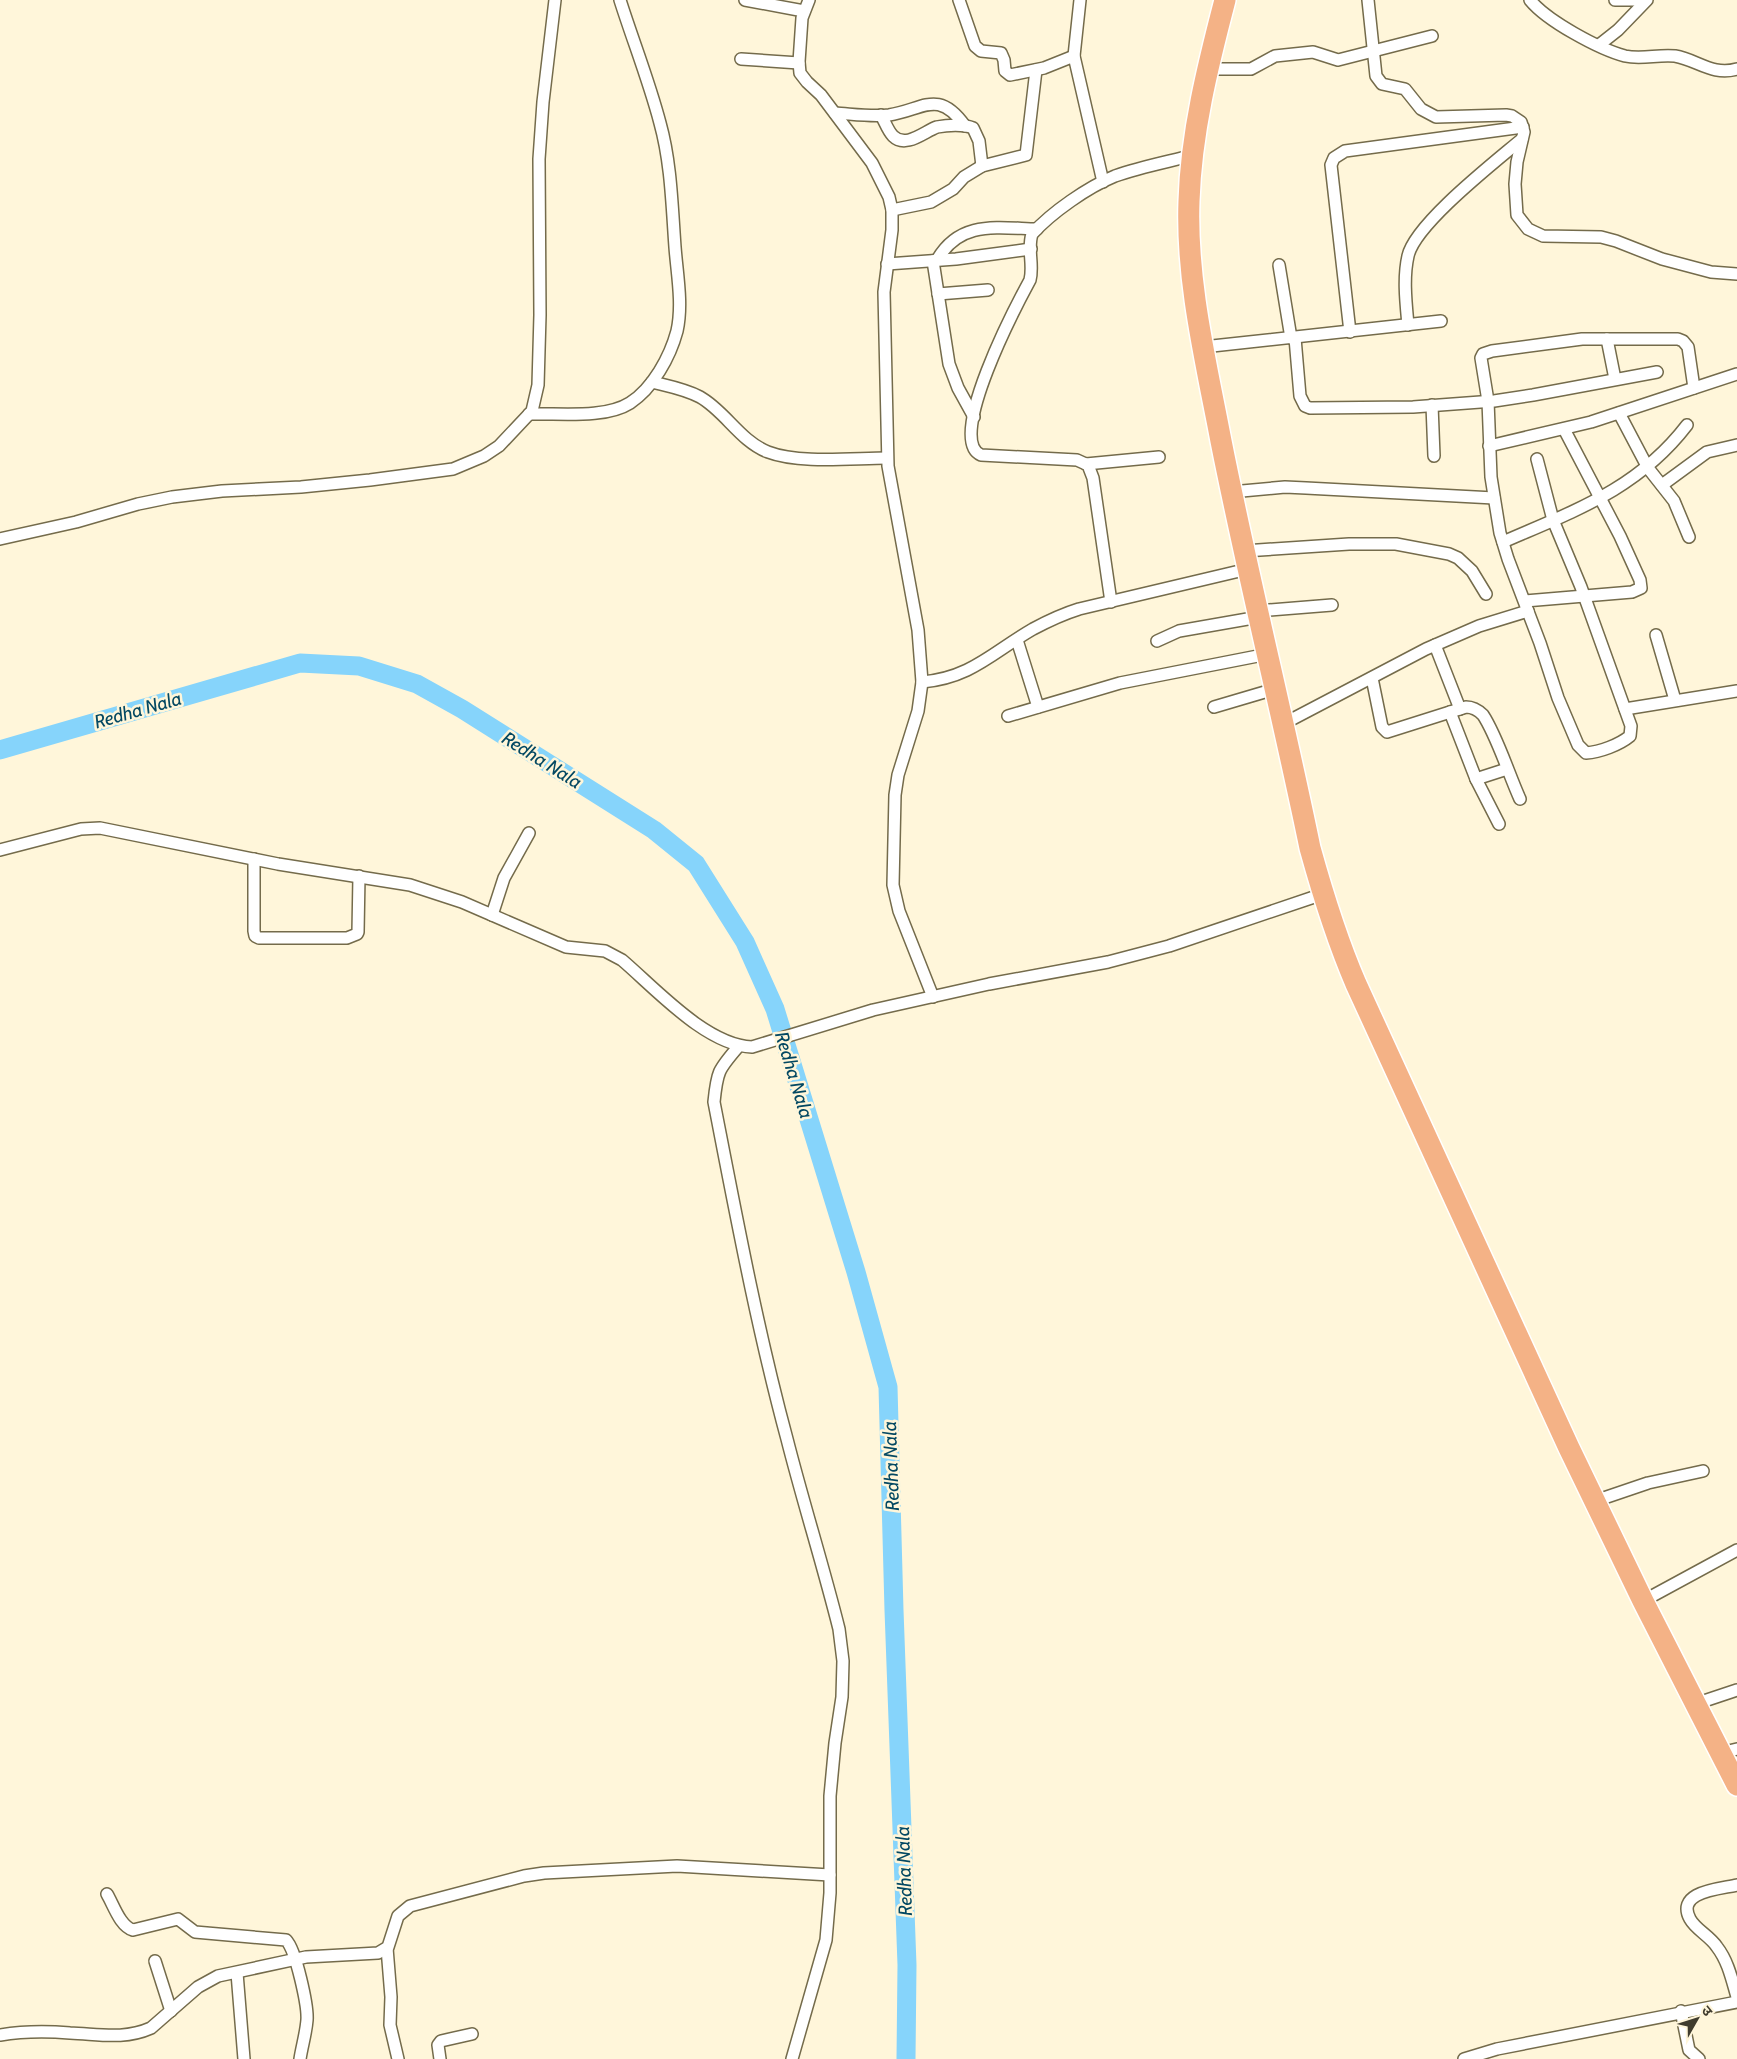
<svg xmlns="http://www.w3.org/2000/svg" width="1737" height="2059" viewBox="0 0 1737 2059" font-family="Cabin,'Noto Sans Devanagari',sans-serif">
<rect width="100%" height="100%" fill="#fff6da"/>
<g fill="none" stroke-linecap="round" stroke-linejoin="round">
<polyline stroke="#86d4fb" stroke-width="19" points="0,750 300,663 359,666 417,684 462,709 654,830 696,864 745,942 775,1009 856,1272 888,1387 894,1610 907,1965 906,2059"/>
<g stroke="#746b4b" stroke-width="14">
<g id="street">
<polyline points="745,0 804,11"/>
<polyline points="809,0 802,18 799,62 800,73 807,82 821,95 872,163 889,197 892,210 892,230 884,292 888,466 918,630 922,682 918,711 898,775 895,795 893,885 899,911 933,997"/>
<polyline points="959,0 975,46 981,51 1001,53 1004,60 1005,71 1010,75 1044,68 1074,56"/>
<polyline points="1080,0 1074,56 1103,182"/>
<polyline points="1368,0 1376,76 1382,84 1405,89 1421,109 1436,117 1506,115 1512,116 1521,122 1524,132 1517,162 1515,184 1517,215 1528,229 1543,236 1601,237 1616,241 1662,259 1711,272 1737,274"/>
<path d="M1530,0C1547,21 1599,49 1625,56C1642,60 1658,54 1675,56C1698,60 1712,76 1737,69"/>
<polyline points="1615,0 1646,0"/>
<polyline points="1599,45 1618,30 1647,0"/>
<polyline points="741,59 799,63"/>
<polyline points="1208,69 1251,69 1275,56 1313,52 1338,60 1432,36"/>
<path d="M835,113C852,114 871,117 889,115C923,110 938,88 965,126"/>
<path d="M881,115C885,122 888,131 893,136C906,149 925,131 937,127C947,125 964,124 973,128L979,141L982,166"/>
<polyline points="892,210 931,202 953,189 964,177 982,166 1026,155 1036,70"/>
<path d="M937,260C960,220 997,228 1037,229"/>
<polyline points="933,261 949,364 958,388 974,417"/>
<polyline points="887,264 956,259 1031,249"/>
<polyline points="1279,265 1291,338"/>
<polyline points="938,294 988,290"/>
<path d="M1408,325C1406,303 1403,278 1408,256C1415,224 1495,162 1522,139"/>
<polyline points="1350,332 1331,165 1334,158 1345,151 1523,127"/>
<polyline points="1295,338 1300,396 1305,406 1310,408 1413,407 1494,401 1533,395 1657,372"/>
<polyline points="1607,339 1615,379"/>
<polyline points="1203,347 1441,321"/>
<path d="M652,382C668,386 685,389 700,397C725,411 740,441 768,452C799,464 853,458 887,458"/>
<polyline points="1432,405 1434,456"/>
<polyline points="1619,413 1648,468 1674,501 1689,537"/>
<path d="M529,414C559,413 605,419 630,403C653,388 670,357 677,331C683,304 677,274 675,247C672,206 671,162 660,123C649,81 633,41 620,0"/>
<polyline points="1489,446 1591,422 1737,374"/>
<path d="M1537,459L1553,520L1581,587L1631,726L1630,736C1619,745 1600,752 1586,753L1578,745L1558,698L1540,643L1508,559L1500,533L1491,477L1488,401L1481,358L1483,354L1492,351L1582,339H1678L1683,341L1688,347L1694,388"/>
<polyline points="1086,464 1159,457"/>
<polyline points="1662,485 1707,452 1737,445"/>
<polyline points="1231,492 1285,487 1306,488 1494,498"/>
<polyline points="0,539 76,522 138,504 172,497 222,491 301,487 370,480 453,469 484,456 499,446 532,411 538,385 540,315 539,159 543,102 555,0"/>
<path d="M1503,542C1574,511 1638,489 1687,425"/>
<polyline points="1244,551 1349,544 1396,544 1449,554 1458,558 1472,571 1486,594"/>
<polyline points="1525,601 1632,592 1641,588 1640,580 1620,536 1564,429"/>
<path d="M1111,602L1093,478L1088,465L1077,460L981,455C945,440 1017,304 1030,280C1034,265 1027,249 1032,234C1052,212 1088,187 1115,176C1140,167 1167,162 1194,155"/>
<polyline points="1257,611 1332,605"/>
<polyline points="1656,635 1675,700"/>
<polyline points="1017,640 1038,707"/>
<polyline points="1157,641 1179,631 1259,617"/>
<polyline points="1435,645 1460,709"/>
<path d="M1372,678L1382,727L1387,732L1466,707C1473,707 1478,710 1483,715C1497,736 1509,775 1520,799"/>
<path d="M922,682C971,678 993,652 1033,629C1048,621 1063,614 1079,609L1248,569"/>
<polyline points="1214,707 1275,689"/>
<polyline points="1625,709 1737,691"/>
<polyline points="1450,712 1476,779 1499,824"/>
<polyline points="1008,716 1120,683 1268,654"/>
<polyline points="1283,724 1426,649 1479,626 1528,611"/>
<polyline points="1476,779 1507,769"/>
<path d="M0,850L81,829L100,828L278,864L410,885L462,902L566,947L605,951L622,960C656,989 706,1045 752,1047L873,1010L989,984L1108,962L1169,946L1323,894"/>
<polyline points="254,859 254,931 255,936 259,938 347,938 357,934 358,932 359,876"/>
<polyline points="492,915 504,878 529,833"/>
<path d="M738,1047C718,1070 717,1072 714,1102C736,1215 757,1328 787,1439C803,1502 823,1565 839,1629L843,1661L842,1697L835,1743L830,1796V1893L826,1940L792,2059"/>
<polyline points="1595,1501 1648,1483 1703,1471"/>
<polyline points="1643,1601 1737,1550"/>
<polyline points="1695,1704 1737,1690"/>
<polyline points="1720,1753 1737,1749"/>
<path d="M1737,1885C1721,1889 1675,1891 1690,1919C1696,1930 1710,1936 1717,1947C1728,1961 1732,1980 1737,1997"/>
<path d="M107,1894C114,1906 120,1926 133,1930L178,1919L195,1932L286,1940C296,1950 308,2006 307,2020C306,2033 302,2046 300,2059"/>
<polyline points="387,1948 391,1997 390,2025 398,2059"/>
<polyline points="155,1961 171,2011"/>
<polyline points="237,1973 244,2059"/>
<polyline points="1681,2011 1689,2050 1699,2059"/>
<path d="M0,2035C24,2031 46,2031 70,2033C99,2034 124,2040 151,2028L198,1987L218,1976L306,1957L378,1953L388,1947L398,1916L410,1906L524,1876L544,1873L677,1866L830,1875"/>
<polyline points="440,2059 438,2045 441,2041 472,2034"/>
<polyline points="1464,2059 1497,2049 1737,2002"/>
</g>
</g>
<g stroke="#fff" stroke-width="24">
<path id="highway" d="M1225,0C1208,65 1191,133 1189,201C1186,281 1206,362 1221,441C1248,577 1282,712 1310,848C1323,895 1337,940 1356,984L1569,1448L1643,1601L1737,1785"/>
</g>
<use href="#street" stroke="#fff" stroke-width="11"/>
<use href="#highway" stroke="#f4b286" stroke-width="21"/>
</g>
<g text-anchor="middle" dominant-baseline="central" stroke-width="5" stroke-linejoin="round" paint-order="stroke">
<g font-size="19" font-style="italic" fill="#034862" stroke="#fff6da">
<text transform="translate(138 710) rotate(-16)">Redha Nala</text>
<text transform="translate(542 760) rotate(32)">Redha Nala</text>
<text transform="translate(794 1075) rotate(73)">Redha Nala</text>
<text transform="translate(891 1466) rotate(-92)">Redha Nala</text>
<text transform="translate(904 1871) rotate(-92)">Redha Nala</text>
</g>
</g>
<g transform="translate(1697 2019) rotate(51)" stroke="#fff6da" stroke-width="4" paint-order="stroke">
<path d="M0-4L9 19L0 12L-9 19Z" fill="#403c2e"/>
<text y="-8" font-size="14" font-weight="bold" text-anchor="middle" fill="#403c2e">उ</text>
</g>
</svg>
